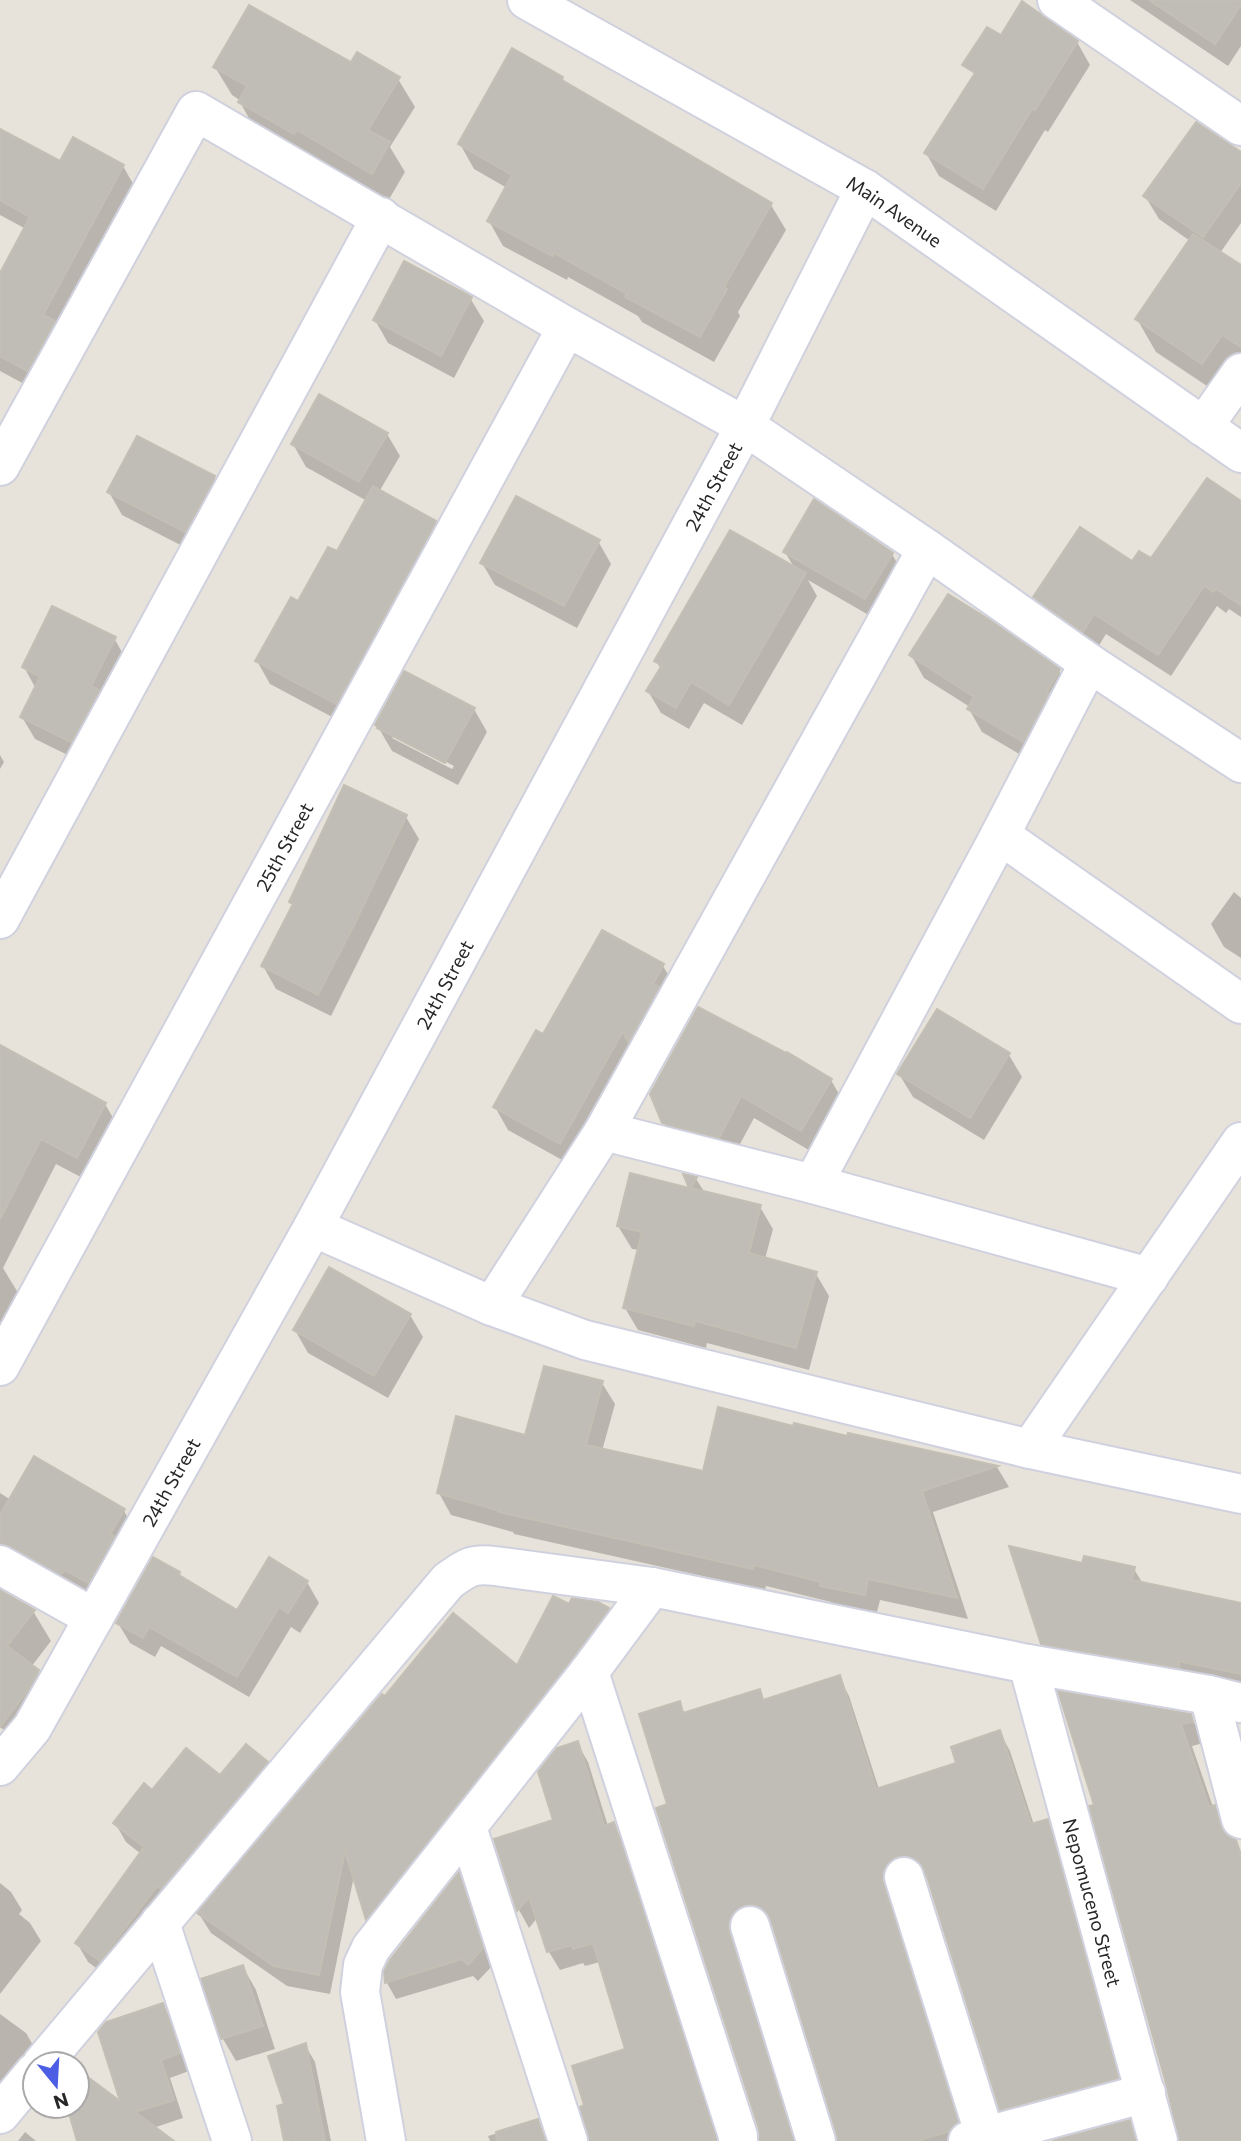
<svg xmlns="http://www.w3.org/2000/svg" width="1241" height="2141" viewBox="0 0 1241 2141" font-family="Commissioner,sans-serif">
<rect width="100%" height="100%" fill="#e8e3da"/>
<g fill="#0003" fill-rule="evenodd">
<polygon points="1130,0 1241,0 1241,46 1228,66"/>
<polygon points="1077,42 1090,65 1048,132 1045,130 996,211 939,176 926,153"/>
<polygon points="351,65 398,79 415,107 390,147 405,172 388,201 256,131 240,102 241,101 232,95 215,67"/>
<polygon points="562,78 565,84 771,205 786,230 738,312 740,316 714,362 642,322 638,316 568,277 567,280 503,246 489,221 507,188 474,169 460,144"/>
<polygon points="0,131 61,164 123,166 136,189 41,393 0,371 0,276 26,229 0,215"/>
<polygon points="1241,155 1241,223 1220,253 1241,268 1241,368 1222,396 1156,352 1137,319 1190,241 1159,219 1145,196"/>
<polygon points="470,298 484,321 454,378 388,343 375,320"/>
<polygon points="387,434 400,456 379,492 435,522 448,545 349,726 270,684 257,661 338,553 367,501 306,467 293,444"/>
<polygon points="214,477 227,500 198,554 122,515 109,492"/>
<polygon points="1241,502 1241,617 1229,609 1226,613 1217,606 1171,676 1106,634 1095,652 1048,619 1035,597 1133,564 1152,561"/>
<polygon points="598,541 611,564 577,628 495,585 482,563"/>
<polygon points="785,552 892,554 905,577 879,621 808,580 817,596 742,725 704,703 689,729 661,713 648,691 661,669 656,661 795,569"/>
<polygon points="114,638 127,661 84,763 35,739 22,717 36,689 24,667"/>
<polygon points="911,655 1059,671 1072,693 1036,764 982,732 969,709 970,707 924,678"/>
<path d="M474,709L487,732L458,785L392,751L377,725ZM395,735L454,766L452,769L392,738Z"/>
<polygon points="0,755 4,762 0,769"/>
<polygon points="406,817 419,839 331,1016 276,989 263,966 294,907 291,902"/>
<polygon points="1234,892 1241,898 1241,958 1224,947 1211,924"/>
<polygon points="663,966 676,988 573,1166 508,1130 495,1107 544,1037"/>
<polygon points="0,1047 105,1104 120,1130 92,1183 56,1164 3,1268 20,1296 0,1332"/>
<polygon points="1009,1055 1022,1077 984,1140 913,1097 899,1074"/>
<polygon points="831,1080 844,1103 814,1153 754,1118 732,1159 677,1146 664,1122 652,1094"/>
<polygon points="686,1176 696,1179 705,1193 760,1207 773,1229 765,1259 816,1274 829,1296 809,1370 707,1343 706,1348 638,1330 625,1308 640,1250 632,1249 618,1226 692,1190"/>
<polygon points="410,1315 423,1337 388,1398 308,1353 295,1330"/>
<polygon points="602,1383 615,1404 602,1451 704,1473 794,1428 848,1438 849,1435 997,1467 1009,1487 933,1512 968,1619 880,1600 876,1616 834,1607 831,1602 766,1586 765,1590 514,1534 513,1532 451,1515 439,1493 526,1437"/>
<polygon points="0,1493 11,1500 124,1511 141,1541 105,1612 0,1582"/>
<polygon points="1084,1565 1134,1569 1143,1584 1241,1605 1241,1693 1055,1665 1043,1643"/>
<polygon points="179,1574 182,1579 238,1612 307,1582 319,1603 300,1633 291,1627 249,1697 161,1646 155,1657 130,1643 118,1623"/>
<polygon points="0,1592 33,1611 51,1641 31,1667 38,1672 55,1702 25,1746 0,1727"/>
<polygon points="570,1607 608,1609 619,1629 378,1937 367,1919 354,1876 330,1994 287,1986 211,1933 199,1914 385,1698 518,1668"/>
<polygon points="839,1677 849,1696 879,1789 958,1764 1000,1733 1010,1751 1034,1825 1047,1821 1057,1840 1127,2096 1012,2127 1001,2109 929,1878 921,1874 967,2141 839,2141 775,1927 767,1923 797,2141 764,2141 669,1805 679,1703 685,1714 759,1691 765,1701"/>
<polygon points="1061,1694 1190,1716 1203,1738 1204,1743 1192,1746 1213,1807 1226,1828 1229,1838 1235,1841 1241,1852 1241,2141 1181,2141 1096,1806"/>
<polygon points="577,1743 588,1762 608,1826 613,1824 624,1842 720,2141 591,2141 627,2050 600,1962 585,1966 583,1963 560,1970 549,1952 538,1917 529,1928 519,1910 496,1840 555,1821"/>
<polygon points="266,1763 277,1782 111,1979 88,1962 77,1943 141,1854 126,1842 115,1823 153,1792 221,1778"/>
<polygon points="458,1875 468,1892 492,1966 478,1981 473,1976 396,1999 387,1983 386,1971"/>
<polygon points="0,1883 11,1892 22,1910 19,1914 30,1923 41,1941 0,1994"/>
<polygon points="243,1967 256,1990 275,2049 236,2061 223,2039 204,1980"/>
<polygon points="163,2005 173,2023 189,2071 170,2078 183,2118 153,2128 162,2141 85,2141 73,2106 77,2106 77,2071 124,2106"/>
<polygon points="0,2014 26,2033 37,2052 0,2102"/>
<polygon points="305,2045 315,2062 331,2141 286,2141 279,2107 286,2106"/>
<polygon points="537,2121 548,2141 490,2141 488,2136"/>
<polygon points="1129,2122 1140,2141 1059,2141"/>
<polygon points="25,2132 36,2141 18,2141"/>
</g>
<g fill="#c0bdb7" stroke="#c3bfb4" stroke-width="2">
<polygon points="1149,0 1241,0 1241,5 1215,44"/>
<polygon points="1022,1 1078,41 1035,110 1032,109 983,189 924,153 975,73 962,65 987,27 1001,35"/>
<polygon points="249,5 351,62 357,52 400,77 368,130 390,142 372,174 297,130 294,134 238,102 247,86 213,67"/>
<polygon points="512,48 563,77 562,80 772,203 724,287 727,289 700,337 625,297 627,294 554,253 552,256 487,221 512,175 458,144"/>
<polygon points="1196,122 1241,152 1241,183 1203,237 1143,196"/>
<polygon points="0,129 60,161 73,137 124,165 43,315 55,321 27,371 0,356 0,273 30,217 0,200"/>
<polygon points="1193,234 1241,265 1241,347 1222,335 1202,364 1135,319"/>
<polygon points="404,261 472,297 441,356 373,320"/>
<polygon points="319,394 388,433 359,482 291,444"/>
<polygon points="137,436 215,476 185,532 107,492"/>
<polygon points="1207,478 1241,501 1241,605 1216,589 1213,592 1204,586 1158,655 1094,614 1083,632 1033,597 1080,527 1132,561 1139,551 1151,558"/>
<polygon points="373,486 436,521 336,704 255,661 291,597 298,601 328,547 337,551"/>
<polygon points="516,496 600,540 564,606 480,563"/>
<polygon points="814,499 893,553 865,599 783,552"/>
<polygon points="730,530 806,573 729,705 691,682 676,708 646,691 662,665 654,661"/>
<polygon points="948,594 990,620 1060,669 1047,692 1049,693 1023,742 967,709 974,697 909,655"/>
<polygon points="52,606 116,637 91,686 99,690 71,742 20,717 40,677 22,667"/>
<polygon points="404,671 475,708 445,763 377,728 378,727 375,725"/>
<polygon points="344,785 407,815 354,925 318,995 261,966 293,904 289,902"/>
<polygon points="602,930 664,964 653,984 659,987 628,1042 623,1031 560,1144 493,1107 536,1030 543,1034"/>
<polygon points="698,1007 786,1053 787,1052 832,1079 801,1131 741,1096 719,1138 662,1123 650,1094"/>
<polygon points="937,1009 1010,1053 970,1118 897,1074"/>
<polygon points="0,1045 106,1103 77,1158 41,1139 0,1219"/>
<polygon points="630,1173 689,1188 683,1174 697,1177 691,1188 761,1205 749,1253 817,1272 796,1348 695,1321 694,1326 623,1308 642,1232 617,1226"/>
<polygon points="329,1267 411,1314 374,1376 293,1330"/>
<polygon points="544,1366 603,1381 586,1445 703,1471 718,1407 793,1426 794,1423 847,1436 848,1433 998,1466 922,1491 957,1598 868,1579 865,1595 820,1586 821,1582 754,1565 753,1569 499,1512 500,1511 437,1493 456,1416 525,1435"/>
<polygon points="34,1456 125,1509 110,1534 114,1536 88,1583 65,1570 61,1574 11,1546 0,1543 0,1515"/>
<polygon points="1009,1546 1082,1563 1084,1556 1135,1567 1132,1580 1241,1603 1241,1674 1178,1661 1180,1668 1041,1644"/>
<polygon points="153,1557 180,1572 179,1575 237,1610 269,1557 308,1581 288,1613 279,1607 237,1677 149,1627 143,1638 116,1623"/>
<polygon points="0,1590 35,1610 7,1646 39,1670 28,1690 0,1727"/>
<polygon points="553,1596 569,1604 572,1598 598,1602 609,1608 572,1659 366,1920 345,1851 319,1975 274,1966 197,1913 382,1694 385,1696 453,1613 517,1665"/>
<polygon points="840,1675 876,1789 956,1763 951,1747 1000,1730 1031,1824 1048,1819 1118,2078 1000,2110 925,1870 918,1861 908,1856 898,1856 888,1863 883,1873 883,1884 958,2122 950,2131 917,2141 837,2141 837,2135 771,1920 764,1910 754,1905 744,1905 734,1912 729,1922 729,1932 793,2141 760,2141 759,2129 656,1808 667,1804 639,1714 680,1701 683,1713 760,1689 763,1700"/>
<polygon points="1058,1691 1191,1714 1193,1722 1181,1724 1209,1807 1215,1805 1220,1825 1226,1835 1236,1840 1241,1855 1241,2141 1179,2141 1167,2087 1089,1806 1094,1805"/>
<polygon points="578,1741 604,1826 614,1822 716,2141 589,2141 580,2107 584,2105 572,2066 625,2049 593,1943 573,1949 572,1945 547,1952 529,1897 517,1911 494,1839 553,1820 538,1772 557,1748"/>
<polygon points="246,1744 268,1762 161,1889 157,1886 100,1961 75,1943 144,1847 113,1823 144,1783 152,1790 186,1748 220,1775"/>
<polygon points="459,1872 483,1948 468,1965 462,1959 385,1983 384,1971 390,1960"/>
<polygon points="243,1965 263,2026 221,2039 201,1979"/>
<polygon points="163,2003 180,2053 161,2060 174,2100 135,2112 174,2141 77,2141 67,2106 77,2106 77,2069 120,2101 98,2032 106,2022"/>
<polygon points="306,2043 325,2141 296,2141 295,2139 284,2141 277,2106 284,2104 268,2056"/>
<polygon points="538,2119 545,2141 497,2141 496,2132"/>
<polygon points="1130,2120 1135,2141 1052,2141"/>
</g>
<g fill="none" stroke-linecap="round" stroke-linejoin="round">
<g stroke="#d0d1df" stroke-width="42">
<g id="minor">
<path id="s1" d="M527,0L865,189L1241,453"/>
<polyline points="1057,0 1241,126"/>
<polyline points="1203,427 1241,373"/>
<polyline points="0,466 196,111 567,327 745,426 927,549 1089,663 1241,763"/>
<polyline points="1000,835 1241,1004"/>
<polyline points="0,919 381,217"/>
<polyline points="604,1131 813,1184 1149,1277"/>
<polyline points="813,1184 1000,835 1089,663"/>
<polyline points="313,1227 492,1306 585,1340 1030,1449 1241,1494"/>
<polyline points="492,1306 604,1131 927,549"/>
<path id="s2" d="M0,1366L567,327"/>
<polyline points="1030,1449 1241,1142"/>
<polyline points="0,1565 94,1618"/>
<path id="s3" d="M1028,1664L1158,2141"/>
<polyline points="589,1672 738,2136 738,2141"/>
<polyline points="1209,1695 1241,1819"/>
<path id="s4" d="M0,1766L32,1728L313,1227L745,426L865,189"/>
<polyline points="467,1827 568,2141"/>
<polyline points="904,1877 985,2136"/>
<polyline points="160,1923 232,2141"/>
<polyline points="750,1926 816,2141"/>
<path d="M42,2064L448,1581C466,1568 472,1563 495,1566L652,1587L1028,1664L1209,1695L1241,1703"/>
<polyline points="0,2114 35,2072"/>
<polyline points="386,2141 360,1992 363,1965 371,1948 589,1672 652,1587"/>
<polyline points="968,2141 1146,2093"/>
</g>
</g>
<use href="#minor" stroke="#fff" stroke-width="38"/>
</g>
<g text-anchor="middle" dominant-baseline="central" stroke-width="5" stroke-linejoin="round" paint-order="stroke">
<g font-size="19" fill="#272727" stroke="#fff">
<text stroke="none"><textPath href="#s1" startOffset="424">Main Avenue</textPath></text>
<text stroke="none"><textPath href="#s4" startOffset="1466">24th Street</textPath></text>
<text stroke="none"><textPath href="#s2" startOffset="592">25th Street</textPath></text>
<text stroke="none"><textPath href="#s4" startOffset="900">24th Street</textPath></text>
<text stroke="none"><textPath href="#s4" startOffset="332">24th Street</textPath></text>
<text stroke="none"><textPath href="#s3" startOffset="247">Nepomuceno Street</textPath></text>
</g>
</g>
<g transform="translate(56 2085) rotate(162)"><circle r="33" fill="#ffffff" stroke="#a9a9a9" stroke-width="2"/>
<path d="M0-5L12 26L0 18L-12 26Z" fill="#4b5ee4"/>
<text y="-10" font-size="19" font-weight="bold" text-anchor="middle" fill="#272727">N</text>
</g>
</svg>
